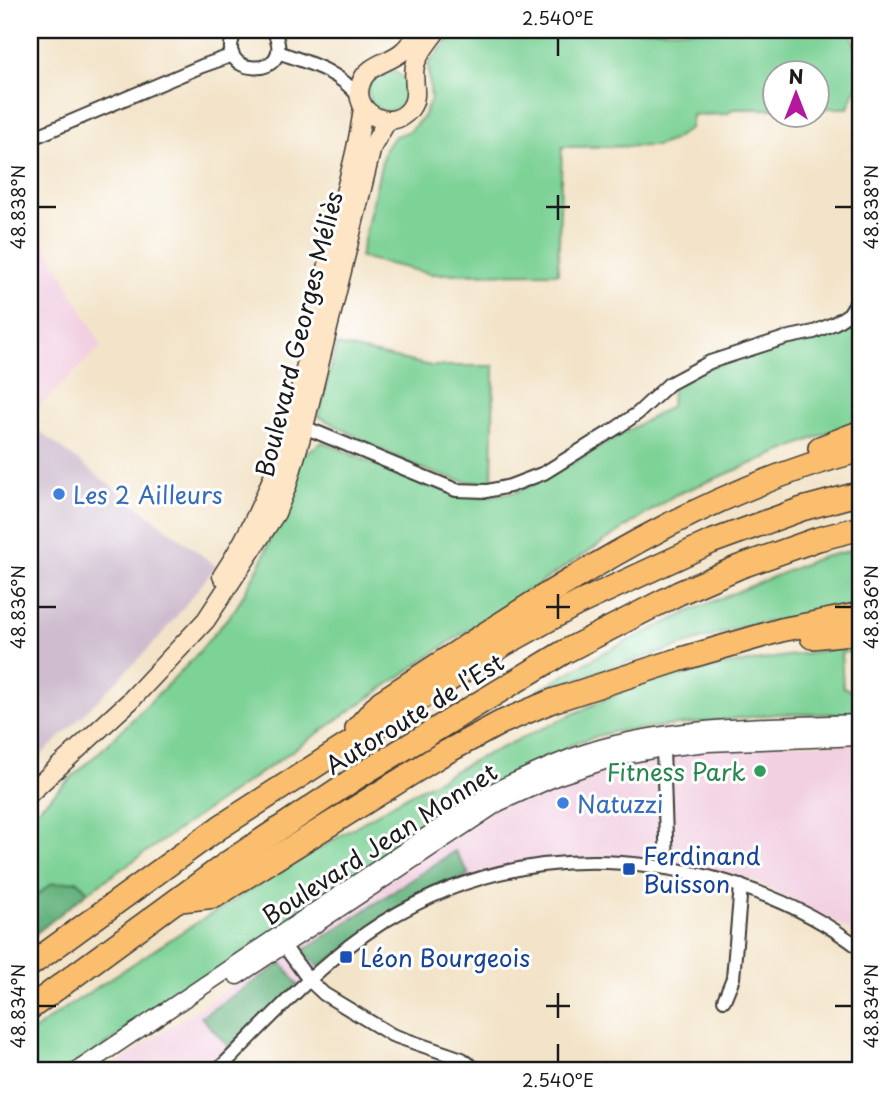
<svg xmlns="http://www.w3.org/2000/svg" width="891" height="1100" viewBox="0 0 891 1100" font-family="'Playpen Sans',sans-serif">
<rect width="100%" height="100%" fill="#fff"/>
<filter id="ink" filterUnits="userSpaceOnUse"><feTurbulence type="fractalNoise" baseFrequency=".0143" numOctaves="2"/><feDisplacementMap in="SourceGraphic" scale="14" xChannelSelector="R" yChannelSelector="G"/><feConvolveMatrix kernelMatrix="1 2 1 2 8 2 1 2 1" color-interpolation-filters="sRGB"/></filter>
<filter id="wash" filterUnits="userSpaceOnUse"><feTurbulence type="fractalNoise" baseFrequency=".00686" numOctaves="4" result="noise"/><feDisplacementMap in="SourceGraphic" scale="28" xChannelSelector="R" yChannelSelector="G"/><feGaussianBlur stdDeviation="1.57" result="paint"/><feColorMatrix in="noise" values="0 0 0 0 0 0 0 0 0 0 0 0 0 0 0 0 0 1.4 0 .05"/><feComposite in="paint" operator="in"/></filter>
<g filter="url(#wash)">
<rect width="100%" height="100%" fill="#f3e4c9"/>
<g fill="#f2cfe1">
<polygon points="30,216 102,346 30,415"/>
<polygon points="861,743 861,919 855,935 835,921 755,881 636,856 551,859 483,875 373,925 212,1070 107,1070 501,805 617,761 707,746"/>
</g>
<polygon fill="#cfbdcf" points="30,424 216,566 159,638 65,733 30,765"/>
<g fill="#7dd296" stroke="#4c7759" stroke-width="2">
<path d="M457,30H850C864,68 864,71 848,108H818V74H776L775,109H733L727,114L692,115L690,128L673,140L656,146L562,147L558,273L431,274L360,257L385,148L395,136L410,131L423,117L431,99L428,64Z"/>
<circle cx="388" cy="91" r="20"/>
<polygon points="861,307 861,419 675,495 450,642 88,892 78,881 51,884 30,901 30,816 107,745 192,660 236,608 262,561 301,456 323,442 424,485 478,497 516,492 544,479 671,406 672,388 708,368 843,325"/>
<path d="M337,345L431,366H494L492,482C442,489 363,439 318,416Z"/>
<polygon points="861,548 861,605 745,626 537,691 605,652 695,609 819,558"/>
<polygon points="861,645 861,650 841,653 843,687 861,695 861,714 777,714 612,732 577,742 492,789 68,1070 30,1070 30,1034 55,1015 180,933 401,799 475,760 631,687 722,666"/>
</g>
<g fill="#66b47f" stroke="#41684e" stroke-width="2">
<polygon points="455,851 469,874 421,899 318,967 303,951"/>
<polygon points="78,881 88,892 30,938 30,901 51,884"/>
<polygon points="282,963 298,985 230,1048 201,1017"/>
</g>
</g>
<g filter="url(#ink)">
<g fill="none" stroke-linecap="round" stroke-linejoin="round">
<g stroke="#3c3a36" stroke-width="16">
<g id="minor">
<path d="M237,30C207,78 301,82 273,30"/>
<path d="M278,52C308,63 338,70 359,97"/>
<polyline points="30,139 202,66 233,55"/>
<polyline points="296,427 304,427 321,434 456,490 487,491 510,486 544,473 618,427 638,413 669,384 710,362 785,338 814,332 835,323 849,314 861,296"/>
<polyline points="663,748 667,868"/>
<polyline points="279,939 309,980 324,994 392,1035 462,1059 477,1070"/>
<polyline points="724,1000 733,978 741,886"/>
<path d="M218,1070C270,1019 321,961 383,922C486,859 594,848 709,877C763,891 817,915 861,949"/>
</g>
</g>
<g stroke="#3c3a36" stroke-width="19">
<g id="tertiary">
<polyline points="237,976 498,803 556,777 617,757 663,748 708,743 861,737"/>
<path d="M78,1070L494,791C530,775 566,757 604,747C688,725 775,726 861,723"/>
</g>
</g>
<g stroke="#3c3a36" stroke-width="21">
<g id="secondary">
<path d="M420,30C415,37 410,45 403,51C390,63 367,64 361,83C350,112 391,134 410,109C421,95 410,77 416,62C421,50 430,40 437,30"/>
<path d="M222,576C290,475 307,358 333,241C343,196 358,152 363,107"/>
<polyline points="30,793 130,701 206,620 276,513 287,486 304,427 372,147 387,121"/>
</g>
</g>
<g stroke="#3c3a36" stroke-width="26">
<g id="motorway">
<polyline points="820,448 861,432"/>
<polyline points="812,637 861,632"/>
<path d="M357,729L381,702C534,603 682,496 861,450"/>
<polyline points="181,900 215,896 439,756 500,723 552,701 678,660 781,630 861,614"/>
<polyline points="30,965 220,827 503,645 577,604 711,542 802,509 861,493"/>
<polyline points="30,1008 229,862 357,777 564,652 679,593 739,567 818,539 861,528"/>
</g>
</g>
<use href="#minor" stroke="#fff" stroke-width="12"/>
<use href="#tertiary" stroke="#fff" stroke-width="16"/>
<use href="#secondary" stroke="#fde5c5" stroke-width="18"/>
<use href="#motorway" stroke="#fabe6e" stroke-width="23"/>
</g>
</g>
<path fill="none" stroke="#1c1c1c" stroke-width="2.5" d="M558,38V56M558,195V220M38,207H56M546,207H570M835,207H852M558,594V619M38,607H56M546,607H570M835,607H852M558,993V1018M38,1006H56M546,1006H570M835,1006H852M558,1044V1062"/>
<g fill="#3f7fe0" stroke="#fff" stroke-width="2.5">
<circle cx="59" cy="494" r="7"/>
<circle cx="563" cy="803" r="7"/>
</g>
<circle fill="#2e9e5b" stroke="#fff" stroke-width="2.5" cx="760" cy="771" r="7"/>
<g fill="#1a4fb4" stroke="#fff" stroke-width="2.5">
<rect x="622" y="862" width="14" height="14" rx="3.5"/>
<rect x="339" y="950" width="14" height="14" rx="3.5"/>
</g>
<g text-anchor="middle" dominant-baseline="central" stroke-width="6" stroke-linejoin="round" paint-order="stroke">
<g font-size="24" fill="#1c1c1c" stroke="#fff">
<text transform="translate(298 334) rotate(-76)">Boulevard Georges Méliès</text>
<text transform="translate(414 713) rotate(-32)">Autoroute de l’Est</text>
<text transform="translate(379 843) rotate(-33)">Boulevard Jean Monnet</text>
</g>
<g font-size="24" fill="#366cbe" stroke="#fff" text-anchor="start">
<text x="73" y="494">Les 2 Ailleurs</text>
<text x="577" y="803">Natuzzi</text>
</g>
<g font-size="24" fill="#27864d" stroke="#fff" text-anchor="end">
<text x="746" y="771">Fitness Park</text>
</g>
<g font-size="24" fill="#164399" stroke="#fff" text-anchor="start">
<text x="643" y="855">Ferdinand<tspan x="643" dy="28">Buisson</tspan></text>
<text x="360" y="957">Léon Bourgeois</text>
</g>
</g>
<rect width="891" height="1100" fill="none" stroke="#fff" stroke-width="77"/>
<g transform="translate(796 94)"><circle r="33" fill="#ffffff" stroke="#a4a4a4" stroke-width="2"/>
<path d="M0-5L12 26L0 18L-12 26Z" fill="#b5179e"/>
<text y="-10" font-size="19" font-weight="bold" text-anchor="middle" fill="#1c1c1c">N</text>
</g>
<rect x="38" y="38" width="814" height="1024" fill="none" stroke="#1c1c1c" stroke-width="2.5"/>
<g font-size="18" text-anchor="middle" fill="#1c1c1c">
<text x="558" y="25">2.540°E</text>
<text transform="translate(19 207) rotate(-90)" y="6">48.838°N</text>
<text transform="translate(872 207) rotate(-90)" y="6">48.838°N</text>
<text transform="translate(19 607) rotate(-90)" y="6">48.836°N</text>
<text transform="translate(872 607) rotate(-90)" y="6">48.836°N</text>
<text transform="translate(19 1006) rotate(-90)" y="6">48.834°N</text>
<text transform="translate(872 1006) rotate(-90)" y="6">48.834°N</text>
<text x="558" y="1087">2.540°E</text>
</g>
</svg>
